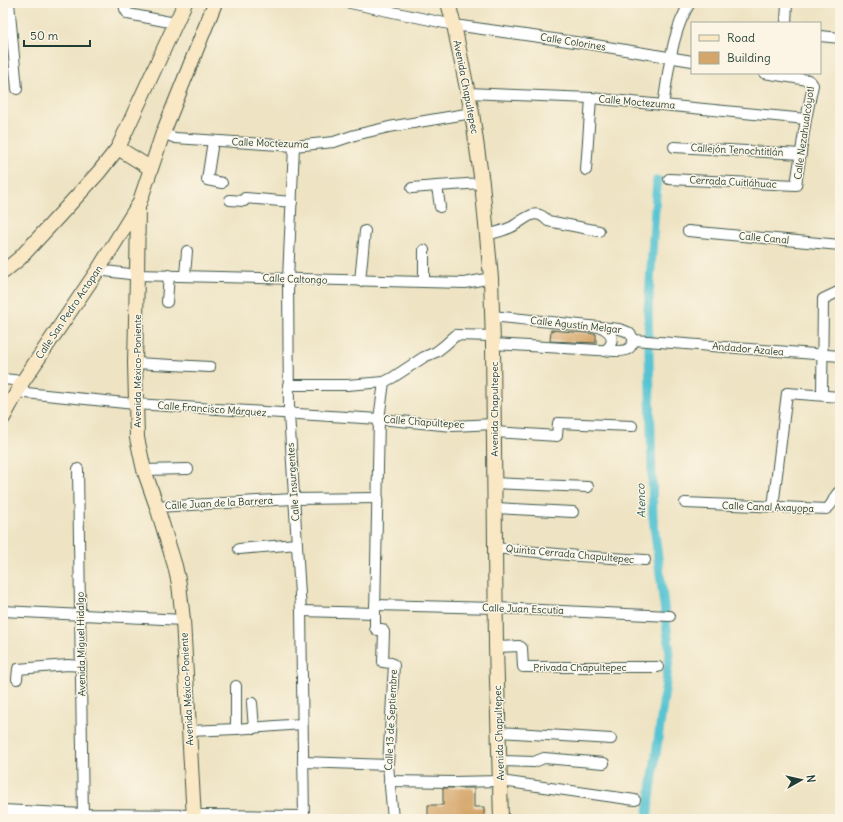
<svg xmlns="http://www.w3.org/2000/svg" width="843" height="822" viewBox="0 0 843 822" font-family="Delius,sans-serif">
<rect width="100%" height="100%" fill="#fcf5e5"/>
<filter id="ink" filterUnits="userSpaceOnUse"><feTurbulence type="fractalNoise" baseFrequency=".025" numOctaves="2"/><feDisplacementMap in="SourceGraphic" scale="8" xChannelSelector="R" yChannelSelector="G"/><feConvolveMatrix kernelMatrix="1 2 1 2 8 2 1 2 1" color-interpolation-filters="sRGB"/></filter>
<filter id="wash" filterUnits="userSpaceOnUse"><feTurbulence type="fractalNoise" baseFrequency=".012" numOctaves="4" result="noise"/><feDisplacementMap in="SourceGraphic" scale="16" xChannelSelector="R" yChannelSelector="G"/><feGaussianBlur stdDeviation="0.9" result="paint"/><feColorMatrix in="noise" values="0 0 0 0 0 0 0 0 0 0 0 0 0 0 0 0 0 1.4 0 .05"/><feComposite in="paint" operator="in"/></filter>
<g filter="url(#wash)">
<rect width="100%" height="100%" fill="#eee3c3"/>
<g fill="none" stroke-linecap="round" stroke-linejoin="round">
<polyline stroke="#59c4d3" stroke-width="9" points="647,819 670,654 653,517 648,311 657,180"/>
</g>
<g id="blocks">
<g fill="#d5a66b">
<polygon points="551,330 596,334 596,343 550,341"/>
<polygon points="443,788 474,788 474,807 484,807 484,819 428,819 428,805 443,805"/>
</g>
</g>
</g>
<g filter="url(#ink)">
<use href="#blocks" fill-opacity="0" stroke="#3e5649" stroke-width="1"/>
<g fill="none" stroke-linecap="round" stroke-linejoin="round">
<g stroke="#3e5649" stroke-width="12">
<g id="street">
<polyline points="9,3 17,89"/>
<polyline points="124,3 125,9 128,14 175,23"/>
<polyline points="350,3 454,25 589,44 692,61"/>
<polyline points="786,23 787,3"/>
<polyline points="820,36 840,38"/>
<polyline points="468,93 591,98 806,119"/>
<path d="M663,105C669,71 671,33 690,3"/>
<polyline points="163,133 175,138 294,146 334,142 355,135 389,127 472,113"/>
<polyline points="213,141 207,180 222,183"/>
<polyline points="294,146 288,279 289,413 301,611 304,819"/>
<polyline points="674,147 801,154"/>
<polyline points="586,170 591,98"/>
<polyline points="669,179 796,185 806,119 813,85 811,82 808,80 764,73"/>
<polyline points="437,186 482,183"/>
<polyline points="412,188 437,186 440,207"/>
<polyline points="230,200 244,201 245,198 292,202"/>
<polyline points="688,231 840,245"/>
<path d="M488,235C496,232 508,230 515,225C527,218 535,207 548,221L599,231"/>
<polyline points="424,250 424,282"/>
<polyline points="98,270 137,275 465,283 491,278"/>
<polyline points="185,275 187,251"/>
<polyline points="360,281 365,231"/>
<polyline points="167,302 169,275"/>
<path d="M492,316L619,329C627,331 630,332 634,340"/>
<path d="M603,328C614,334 615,344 604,351"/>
<polyline points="634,340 840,356"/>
<path d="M493,344L615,351C626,351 630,351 634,340"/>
<polyline points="135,363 210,367"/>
<polyline points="3,379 23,381"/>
<polyline points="384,382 379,419 453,426 494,424"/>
<polyline points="288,385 347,385 384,382 392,378 424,357 436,352 445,345 456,335 493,336"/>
<polyline points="16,392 135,404 379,419 375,613 301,611"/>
<polyline points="822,394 823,299 840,291"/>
<polyline points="494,432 557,436 558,423 632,426"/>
<polyline points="78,469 83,819"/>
<polyline points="144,470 188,469"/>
<polyline points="494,483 588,487"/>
<path d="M685,503L826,509C834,505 833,495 840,491"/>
<polyline points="157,507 293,499 378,498"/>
<polyline points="773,507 787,393 840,397"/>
<polyline points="495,508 573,512"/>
<polyline points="495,548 578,556 645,560"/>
<polyline points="239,549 297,544"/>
<polyline points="375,605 496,608 670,616"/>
<polyline points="3,611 183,620"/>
<polyline points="375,613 375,628 377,630 382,629 384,632 383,662 391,663 394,665 388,765 393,819"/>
<polyline points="496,647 519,646 522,648 523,667 658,667"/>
<polyline points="17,679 18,669 68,665 81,666"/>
<polyline points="236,686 236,729"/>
<polyline points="252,703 254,728"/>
<polyline points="190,731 236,729 302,724"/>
<polyline points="498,732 611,739"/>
<polyline points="499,761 534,762 544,758 604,763"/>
<polyline points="303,762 388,765"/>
<polyline points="389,781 453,782 501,781 635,800"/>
<polyline points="3,810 83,814 304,816"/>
</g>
</g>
<g stroke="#3e5649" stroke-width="16">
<g id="secondary">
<polyline points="448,3 454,25 472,113 482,183 491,278 493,344 496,647 501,819"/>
<polyline points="118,148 150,168"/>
<polyline points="3,272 20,258 46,230 99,172 118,148 185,3"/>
<polyline points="3,418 23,381 98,270 137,207"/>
<polyline points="194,819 183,620 179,584 175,566 157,507 144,470 137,438 135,363 137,275 138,207 163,133 215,3"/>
</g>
</g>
<use href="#street" stroke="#fff" stroke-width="10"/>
<use href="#secondary" stroke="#fae7c3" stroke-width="14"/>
</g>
</g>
<g text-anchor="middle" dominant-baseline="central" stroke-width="3" stroke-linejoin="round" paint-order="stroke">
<g font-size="10" fill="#1f3d34" stroke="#fcf5e5">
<text transform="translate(573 42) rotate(9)">Calle Colorines</text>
<text transform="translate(466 87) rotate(79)">Avenida Chapultepec</text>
<text transform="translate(637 102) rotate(5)">Calle Moctezuma</text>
<text transform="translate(804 133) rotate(-82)">Calle Nezahualcóyotl</text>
<text transform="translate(270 143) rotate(2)">Calle Moctezuma</text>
<text transform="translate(737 150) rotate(3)">Callejón Tenochtitlán</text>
<text transform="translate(733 182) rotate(3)">Cerrada Cuitláhuac</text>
<text transform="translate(764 238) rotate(5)">Calle Canal</text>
<text transform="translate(295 279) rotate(2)">Calle Caltongo</text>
<text transform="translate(69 312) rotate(-56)">Calle San Pedro Actopan</text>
<text transform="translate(576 325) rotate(6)">Calle Agustín Melgar</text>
<text transform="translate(748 349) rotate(5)">Andador Azalea</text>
<text transform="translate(137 371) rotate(-90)">Avenida México-Poniente</text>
<text transform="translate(212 409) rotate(4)">Calle Francisco Márquez</text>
<text transform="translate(494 409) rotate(-90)">Avenida Chapultepec</text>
<text transform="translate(424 422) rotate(4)">Calle Chapultepec</text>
<text transform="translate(293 482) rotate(-94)">Calle Insurgentes</text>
<text transform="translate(219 503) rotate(-3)">Calle Juan de la Barrera</text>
<text transform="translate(768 507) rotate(2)">Calle Canal Axayopa</text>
<text transform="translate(570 554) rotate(5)">Quinta Cerrada Chapultepec</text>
<text transform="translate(523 609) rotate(2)">Calle Juan Escutia</text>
<text transform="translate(81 644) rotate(-91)">Avenida Miguel Hidalgo</text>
<text x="580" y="667">Privada Chapultepec</text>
<text transform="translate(187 689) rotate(-93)">Avenida México-Poniente</text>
<text transform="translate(391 720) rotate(-87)">Calle 13 de Septiembre</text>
<text transform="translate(499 733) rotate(-92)">Avenida Chapultepec</text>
</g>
<g font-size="11" font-style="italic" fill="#2e5f5c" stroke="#fcf5e5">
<text transform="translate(641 501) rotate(-92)">Atenco</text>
</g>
</g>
<rect width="843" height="822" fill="none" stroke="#fcf5e5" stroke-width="16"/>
<rect x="691" y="22" width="130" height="52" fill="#fcf5e5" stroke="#a4ab9e"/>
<rect x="699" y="35" width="20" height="6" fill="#fae7c3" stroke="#a4ab9e"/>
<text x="727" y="42" font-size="12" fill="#1f3d34">Road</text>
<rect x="699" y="52" width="20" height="12" fill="#d5a66b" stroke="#a4ab9e"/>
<text x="727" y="62" font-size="12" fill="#1f3d34">Building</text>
<g transform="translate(801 780) rotate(82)" stroke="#fcf5e5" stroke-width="3" paint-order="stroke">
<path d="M0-3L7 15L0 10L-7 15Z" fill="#1f3d34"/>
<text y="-6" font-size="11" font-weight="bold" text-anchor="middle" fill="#1f3d34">N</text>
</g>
<path d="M24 40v6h66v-6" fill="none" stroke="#1f3d34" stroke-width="2"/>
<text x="30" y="40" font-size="12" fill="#1f3d34" stroke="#fcf5e5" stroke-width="3" paint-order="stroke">50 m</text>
</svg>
